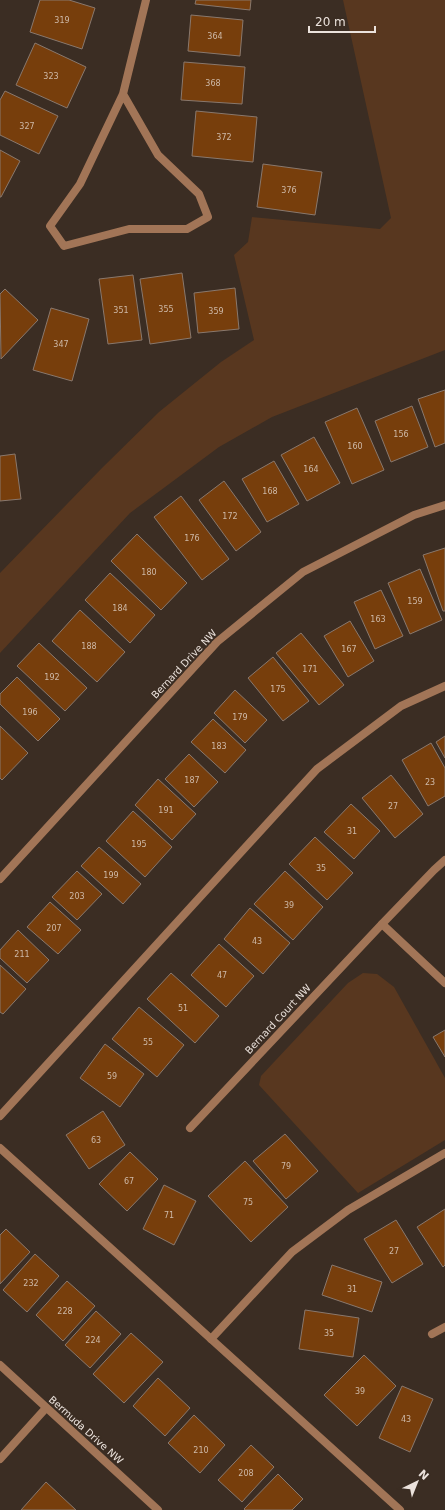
<svg xmlns="http://www.w3.org/2000/svg" width="445" height="1510" viewBox="0 0 445 1510" font-family="'DejaVu Sans',sans-serif">
<rect width="100%" height="100%" fill="#3b2d23"/>
<g fill="#58371f">
<polygon points="343,0 445,0 445,350 272,417 219,447 130,513 0,653 0,573 102,468 159,412 221,362 254,340 234,255 248,242 252,217 380,229 391,218"/>
<polygon points="363,973 377,974 394,987 445,1078 445,1140 358,1193 259,1085 261,1076 348,983"/>
</g>
<g fill="#773e0c" stroke="#89786d">
<polygon points="40,0 69,0 95,8 82,49 30,32"/>
<polygon points="196,0 251,0 250,10 195,4"/>
<polygon points="191,15 243,20 240,56 188,51"/>
<polygon points="35,43 86,67 67,108 16,85"/>
<polygon points="184,62 245,67 242,104 181,100"/>
<polygon points="5,91 58,116 39,154 0,135 0,100"/>
<polygon points="196,111 257,117 253,162 192,156"/>
<polygon points="0,150 20,161 1,197 0,197"/>
<polygon points="263,164 322,172 315,215 257,207"/>
<polygon points="182,273 191,338 150,344 140,279"/>
<polygon points="133,275 142,340 108,344 99,279"/>
<polygon points="235,288 239,329 198,333 194,293"/>
<polygon points="5,289 38,320 1,359 0,294"/>
<polygon points="51,308 89,319 72,381 33,370"/>
<polygon points="445,390 445,443 435,447 418,399"/>
<polygon points="412,406 428,447 391,462 375,421"/>
<polygon points="357,408 384,470 352,484 325,422"/>
<polygon points="314,437 340,483 307,501 281,455"/>
<polygon points="15,454 21,499 0,501 0,456"/>
<polygon points="274,461 299,504 267,522 242,479"/>
<polygon points="224,481 261,532 236,551 199,500"/>
<polygon points="181,496 229,559 202,580 154,517"/>
<polygon points="137,534 187,583 161,610 111,561"/>
<polygon points="445,548 445,611 443,611 423,555"/>
<polygon points="420,569 442,620 410,634 388,583"/>
<polygon points="110,573 155,615 130,643 85,600"/>
<polygon points="381,590 403,636 375,649 354,602"/>
<polygon points="80,610 125,652 97,682 52,641"/>
<polygon points="350,621 374,661 348,677 324,636"/>
<polygon points="301,633 344,685 319,705 276,653"/>
<polygon points="39,643 87,688 65,711 17,666"/>
<polygon points="273,657 309,701 283,721 248,678"/>
<polygon points="17,677 60,719 38,741 0,704 0,694"/>
<polygon points="235,690 267,720 245,743 214,713"/>
<polygon points="213,719 246,750 225,773 191,742"/>
<polygon points="0,726 28,753 2,780 0,778"/>
<polygon points="445,736 445,758 436,742"/>
<polygon points="431,743 445,768 445,796 428,806 402,760"/>
<polygon points="189,754 218,782 194,807 165,779"/>
<polygon points="391,775 423,814 395,838 362,798"/>
<polygon points="158,779 196,814 172,840 135,805"/>
<polygon points="351,804 380,831 354,859 324,832"/>
<polygon points="133,811 172,847 145,877 106,841"/>
<polygon points="315,837 353,873 327,900 289,864"/>
<polygon points="99,847 141,884 123,904 81,866"/>
<polygon points="77,871 102,894 77,920 52,897"/>
<polygon points="285,871 323,907 293,940 254,904"/>
<polygon points="50,902 81,930 58,954 27,927"/>
<polygon points="250,908 290,943 263,974 224,939"/>
<polygon points="18,930 49,960 27,983 0,958 0,950"/>
<polygon points="219,944 254,976 226,1007 191,975"/>
<polygon points="0,965 26,989 3,1014 0,1012"/>
<polygon points="171,973 219,1016 195,1043 147,999"/>
<polygon points="139,1007 184,1045 157,1077 112,1039"/>
<polygon points="445,1030 445,1057 433,1037"/>
<polygon points="105,1044 144,1074 120,1107 80,1078"/>
<polygon points="103,1111 125,1145 89,1169 66,1135"/>
<polygon points="285,1134 318,1171 286,1199 253,1161"/>
<polygon points="130,1152 158,1179 127,1211 99,1184"/>
<polygon points="245,1161 288,1207 251,1242 208,1196"/>
<polygon points="164,1185 196,1201 174,1245 143,1229"/>
<polygon points="445,1209 445,1265 443,1267 417,1227"/>
<polygon points="396,1220 423,1264 392,1283 364,1239"/>
<polygon points="6,1229 30,1252 0,1284 0,1235"/>
<polygon points="35,1254 59,1276 27,1312 3,1290"/>
<polygon points="332,1265 382,1282 372,1312 322,1295"/>
<polygon points="67,1281 95,1306 63,1341 36,1315"/>
<polygon points="305,1310 359,1318 353,1357 299,1349"/>
<polygon points="96,1311 121,1334 90,1368 65,1345"/>
<polygon points="131,1333 163,1362 124,1403 93,1374"/>
<polygon points="364,1355 396,1386 357,1426 324,1395"/>
<polygon points="158,1378 190,1408 165,1436 133,1406"/>
<polygon points="402,1386 433,1399 410,1452 379,1438"/>
<polygon points="194,1415 225,1445 200,1473 168,1443"/>
<polygon points="251,1445 274,1467 242,1502 218,1480"/>
<polygon points="278,1474 303,1499 292,1510 245,1510 244,1509"/>
<polygon points="46,1482 76,1510 21,1510"/>
</g>
<g fill="none" stroke-linecap="round" stroke-linejoin="round">
<g stroke="#a27557" stroke-width="8">
<polyline points="0,1116 317,769 401,706 445,686"/>
<polyline points="0,1148 400,1510"/>
<polyline points="211,1339 292,1252 348,1210 445,1153"/>
</g>
<g stroke="#a27557" stroke-width="8">
<polyline points="123,94 158,155 199,194 208,217 187,229 129,229 64,246 50,226 80,184 123,94 146,0"/>
<polyline points="0,879 217,642 303,572 414,515 445,505"/>
<polyline points="382,924 445,983"/>
<polyline points="190,1128 382,924 434,870 445,860"/>
<polyline points="432,1334 445,1327"/>
<polyline points="0,1459 46,1408"/>
</g>
<polyline stroke="#a27557" stroke-width="8" points="0,1365 158,1510"/>
</g>
<g text-anchor="middle" dominant-baseline="central" stroke-width="3.5" stroke-linejoin="round" paint-order="stroke">
<g font-size="8" fill="#ceb9a8">
<text x="62" y="20">319</text>
<text x="215" y="36">364</text>
<text x="51" y="76">323</text>
<text x="213" y="83">368</text>
<text x="27" y="126">327</text>
<text x="224" y="137">372</text>
<text x="289" y="190">376</text>
<text x="166" y="309">355</text>
<text x="121" y="310">351</text>
<text x="216" y="311">359</text>
<text x="61" y="344">347</text>
<text x="401" y="434">156</text>
<text x="355" y="446">160</text>
<text x="311" y="469">164</text>
<text x="270" y="491">168</text>
<text x="230" y="516">172</text>
<text x="192" y="538">176</text>
<text x="149" y="572">180</text>
<text x="415" y="601">159</text>
<text x="120" y="608">184</text>
<text x="378" y="619">163</text>
<text x="89" y="646">188</text>
<text x="349" y="649">167</text>
<text x="310" y="669">171</text>
<text x="52" y="677">192</text>
<text x="278" y="689">175</text>
<text x="30" y="712">196</text>
<text x="240" y="717">179</text>
<text x="219" y="746">183</text>
<text x="192" y="780">187</text>
<text x="430" y="782">23</text>
<text x="393" y="806">27</text>
<text x="166" y="810">191</text>
<text x="352" y="831">31</text>
<text x="139" y="844">195</text>
<text x="321" y="868">35</text>
<text x="111" y="875">199</text>
<text x="77" y="896">203</text>
<text x="289" y="905">39</text>
<text x="54" y="928">207</text>
<text x="257" y="941">43</text>
<text x="22" y="954">211</text>
<text x="222" y="975">47</text>
<text x="183" y="1008">51</text>
<text x="148" y="1042">55</text>
<text x="112" y="1076">59</text>
<text x="96" y="1140">63</text>
<text x="286" y="1166">79</text>
<text x="129" y="1181">67</text>
<text x="248" y="1202">75</text>
<text x="169" y="1215">71</text>
<text x="394" y="1251">27</text>
<text x="31" y="1283">232</text>
<text x="352" y="1289">31</text>
<text x="65" y="1311">228</text>
<text x="329" y="1333">35</text>
<text x="93" y="1340">224</text>
<text x="360" y="1391">39</text>
<text x="406" y="1419">43</text>
<text x="201" y="1450">210</text>
<text x="246" y="1473">208</text>
</g>
<g font-size="10" fill="#ebe2dc" stroke="#3b2d23">
<text transform="translate(184 664) rotate(-47)">Bernard Drive NW</text>
<text transform="translate(278 1019) rotate(-47)">Bernard Court NW</text>
<text transform="translate(86 1430) rotate(42)">Bermuda Drive NW</text>
</g>
</g>
<g transform="translate(417 1482) rotate(43)" stroke="#3b2d23" stroke-width="3" paint-order="stroke">
<path d="M0-3L7 15L0 10L-7 15Z" fill="#ebe2dc"/>
<text y="-6" font-size="11" font-weight="bold" text-anchor="middle" fill="#ebe2dc">N</text>
</g>
<path d="M309 26v6h66v-6" fill="none" stroke="#ebe2dc" stroke-width="2"/>
<text x="315" y="26" font-size="12" fill="#ebe2dc" stroke="#3b2d23" stroke-width="3" paint-order="stroke">20 m</text>
</svg>
